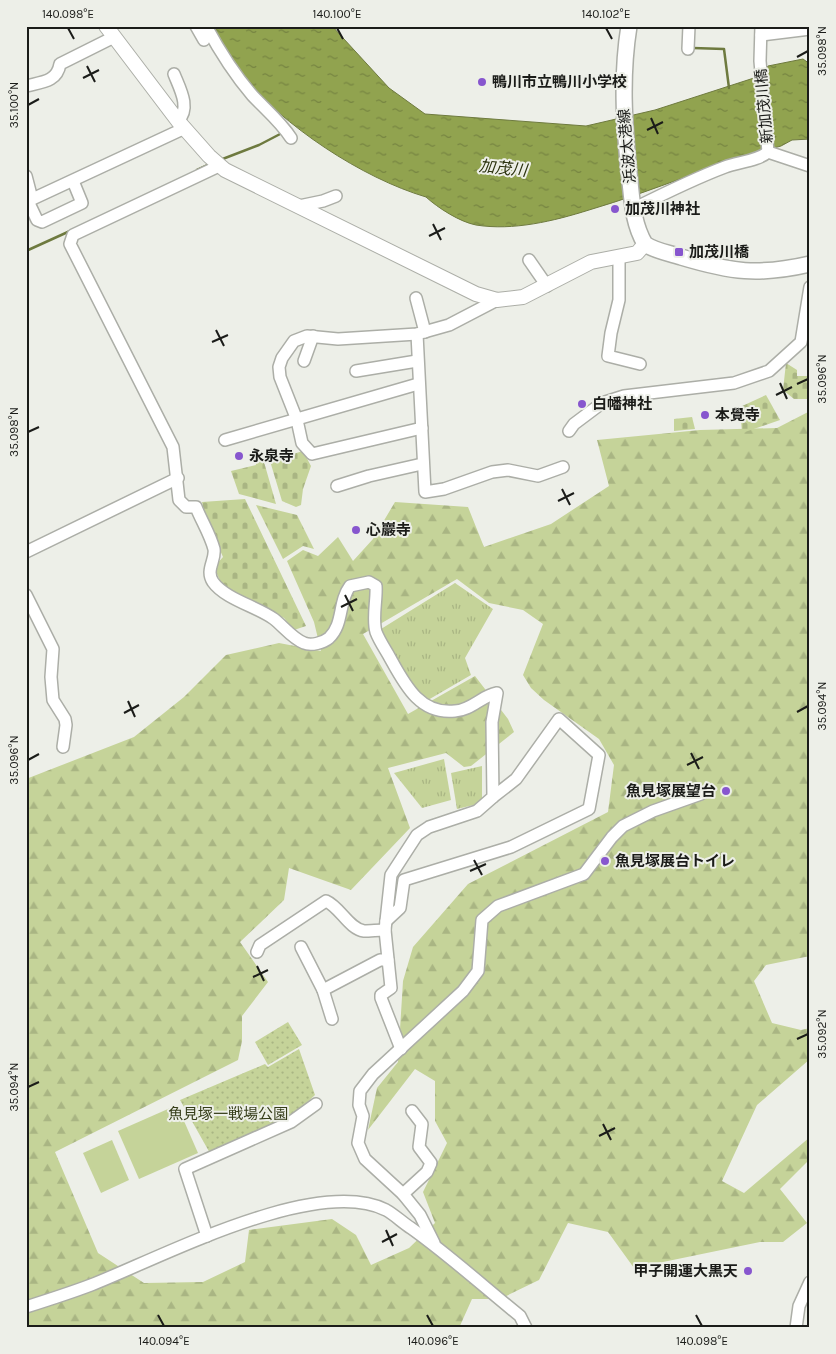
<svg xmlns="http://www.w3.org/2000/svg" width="836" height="1354" viewBox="0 0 836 1354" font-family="Karla,'Noto Sans JP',sans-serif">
<defs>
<pattern id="grass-tufts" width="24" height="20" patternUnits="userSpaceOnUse" patternTransform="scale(1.25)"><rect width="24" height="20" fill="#c5d399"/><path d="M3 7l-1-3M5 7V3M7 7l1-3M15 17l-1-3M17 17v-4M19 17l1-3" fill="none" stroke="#a9b583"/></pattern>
<pattern id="forest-firs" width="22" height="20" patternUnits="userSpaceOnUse" patternTransform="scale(1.25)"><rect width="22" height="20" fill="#c5d399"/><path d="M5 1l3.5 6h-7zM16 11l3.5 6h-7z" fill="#a9b583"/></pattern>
<pattern id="cemetery-stones" width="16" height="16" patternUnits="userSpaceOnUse" patternTransform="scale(1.25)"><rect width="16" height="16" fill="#c5d399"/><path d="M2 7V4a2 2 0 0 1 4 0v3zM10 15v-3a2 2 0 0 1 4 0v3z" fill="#a9b583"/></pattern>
<pattern id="park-dots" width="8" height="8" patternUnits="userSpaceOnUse" patternTransform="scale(1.25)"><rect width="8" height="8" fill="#c5d399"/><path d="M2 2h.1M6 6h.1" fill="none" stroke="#a9b583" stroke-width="1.8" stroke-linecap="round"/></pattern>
<pattern id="water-ripples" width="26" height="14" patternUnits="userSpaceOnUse" patternTransform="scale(1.25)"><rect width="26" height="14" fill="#91a34f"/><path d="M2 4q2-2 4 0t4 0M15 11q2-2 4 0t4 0" fill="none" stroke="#768441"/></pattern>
</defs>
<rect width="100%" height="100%" fill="#edefe8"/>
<g fill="url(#grass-tufts)">
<polygon points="455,583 493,609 465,658 471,675 428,700 415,689 383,638 381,629"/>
<polygon points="444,759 451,800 422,808 394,773"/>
<polygon points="482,766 482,803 457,809 451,773"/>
</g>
<path fill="url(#forest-firs)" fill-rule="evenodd" d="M810,411V956L766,965L754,981L772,1023L801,1030L810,1028V1059L757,1105L722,1181L744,1193L810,1137V1159L780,1189L807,1223L783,1242H760L634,1268L608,1232L568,1223L539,1280L500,1299H472L459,1328H26V779L134,737L184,697L226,655L279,643L321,651L314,622L287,561L303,550L318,556L338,537L353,561L373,539L395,502L468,507L484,547L551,524L609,486L597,440L700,430L777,428ZM457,579L489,603L523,610L543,624L523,675L531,688L544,700L599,739L614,765L608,812L468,884L413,947L403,981L398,1062L377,1088L368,1130L415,1069L435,1081V1121L447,1143L423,1192L435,1223L409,1248L371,1265L356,1235L332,1219L249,1230L245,1262L203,1282L144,1283L98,1253L55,1152L238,1060L242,1041V1016L268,982L240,942L284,900L289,868L351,890L410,828L388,768L446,753L464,767L471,766L514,732L508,719L475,676L408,714L363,634Z"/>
<g fill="url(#cemetery-stones)">
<polygon points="786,363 797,370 797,376 810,376 810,399 794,399 783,390"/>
<polygon points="766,395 780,420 742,433 740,407"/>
<polygon points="692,417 695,429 674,431 674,419"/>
<polygon points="303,451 311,466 303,489 301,505 296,507 282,501 270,461"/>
<polygon points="262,455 276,504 239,494 231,471 256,465 254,457"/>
<polygon points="245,499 306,626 294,630 284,618 244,599 221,583 214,567 223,557 205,516 202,502"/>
<polygon points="256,505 297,515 314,549 303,546 283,559"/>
</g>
<g fill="url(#park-dots)">
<polygon points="288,1022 302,1045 268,1065 255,1042"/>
<polygon points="299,1049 315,1095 289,1119 211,1155 180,1100 265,1064 268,1067"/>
</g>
<g fill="#c5d399">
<polygon points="177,1105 198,1153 139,1179 118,1131"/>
<polygon points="112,1140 129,1180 101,1193 83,1153"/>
</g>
<path fill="url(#water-ripples)" stroke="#6e7a3f" d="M210,26H332L389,88L425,114L586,126L655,110L757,77L768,66L803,59L810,64V139L792,140L781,146C716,163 654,191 589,210C554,221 513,231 476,225C460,222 438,208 426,197C362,178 283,126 241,74C229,60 220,42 210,26Z"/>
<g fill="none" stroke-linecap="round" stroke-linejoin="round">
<g stroke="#6e7a3f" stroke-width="2.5">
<polyline points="693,48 724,49 729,88"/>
<polyline points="220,160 259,145 284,132"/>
<polyline points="197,170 210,164"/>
<polyline points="26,251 70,231"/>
</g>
<g stroke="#acaea7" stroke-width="14">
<g id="minor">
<polyline points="196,26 204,40"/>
<path d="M206,26C219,50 234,74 252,95C265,109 280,121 291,138"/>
<polyline points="761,26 760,61 768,152 810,166"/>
<polyline points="761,35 810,29"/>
<polyline points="688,49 689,26"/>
<path d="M174,74C180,89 191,108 178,121"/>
<path d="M26,86C42,82 57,82 60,64L114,37"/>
<path d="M219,166L73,235L70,244L173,447L179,500L186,507H196C201,520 210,534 214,549C216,560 205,570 213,582C225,599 258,607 274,619C283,626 293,639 304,643C311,646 323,643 329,638C344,624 338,602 350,586L369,582L376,586C377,600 372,618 376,632C379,640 385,649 389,656C404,683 419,715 455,711C472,710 481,696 497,693L492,722L493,797L477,811L429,827L417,835L391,875L385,930L391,988L381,995V998L401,1049"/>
<polyline points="26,176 32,199"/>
<polyline points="28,201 37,220 42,222 82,203 73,181"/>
<polyline points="26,202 185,128"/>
<polyline points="299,206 323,201 336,196"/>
<path d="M633,209C663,194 693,179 725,167C738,162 758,161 768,152"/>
<polyline points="619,256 619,300 611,333 608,356 640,364"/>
<polyline points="529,260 547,286"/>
<polyline points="416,298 425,332"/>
<polyline points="417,334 425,492 444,489 492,472 508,470 538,476 563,467"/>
<polyline points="304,361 313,336"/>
<polyline points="356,371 417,361"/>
<polyline points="422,428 312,454 302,443 297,420 280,377 279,367 282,358 294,341 307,336 338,339 417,334 449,325 497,300"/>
<polyline points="569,431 574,424 602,403 624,396 734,383 769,371 801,342 810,287"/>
<polyline points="225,440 418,384"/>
<polyline points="337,486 369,476 422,464"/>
<polyline points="26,552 178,478"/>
<polyline points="26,595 53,649 51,677 53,700 65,719 66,725 63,747"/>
<polyline points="386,921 400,908 404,880 511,847 589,809 599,755 559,719 516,779 493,797"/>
<polyline points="301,947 323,990 380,960 388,960"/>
<path d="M257,952L260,945L326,901C340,907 349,929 364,931C371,931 378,930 385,930"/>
<polyline points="323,990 332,1019"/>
<polyline points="403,1194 427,1172 431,1163 419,1147 422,1124 412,1111"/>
<polyline points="207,1236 185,1169 291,1122 316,1104"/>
<polyline points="434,1243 420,1215 403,1194 365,1159 358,1143 363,1116 359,1105 360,1091 373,1074 463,991 478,971 482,920 498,906 584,874 612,837 623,826 653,811 701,794"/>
<path d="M26,1307C48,1300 70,1293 91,1285C160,1258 316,1175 386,1210C395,1215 403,1223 411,1228C449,1255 484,1287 520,1316L526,1328"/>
<polyline points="796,1328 799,1306 810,1282"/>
</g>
</g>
<g stroke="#acaea7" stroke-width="16">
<polyline id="tertiary" points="106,26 178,121 209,156 225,170 476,294 497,300 523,297 591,262 637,253 645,244"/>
</g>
<g stroke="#acaea7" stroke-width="18">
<path id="secondary" d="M629,26C621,76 624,123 629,173C632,197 632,222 645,244C655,251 669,253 681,257C731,272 758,276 810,264"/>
</g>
<use href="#minor" stroke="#fff" stroke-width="11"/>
<use href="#tertiary" stroke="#fff" stroke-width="14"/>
<use href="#secondary" stroke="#fff" stroke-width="15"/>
</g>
<path fill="none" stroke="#1b1c19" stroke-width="2" d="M68,28L74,39M337,28L343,39M606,28L612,39M797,57L808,51M87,66L95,82M83,78L99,70M28,105L39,99M651,118L658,134M647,130L663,122M433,224L441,240M429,236L445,228M216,330L224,346M212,342L228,335M780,383L787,399M797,384L808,379M776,395L792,387M28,432L39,427M562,489L570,505M558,501L574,493M345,595L353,611M341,607L357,599M128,701L135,717M797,712L808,706M124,713L139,705M691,753L699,769M28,760L39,754M687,765L703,757M474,860L482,875M470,871L486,864M257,966L264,981M253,977L268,970M797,1039L808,1034M28,1087L39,1082M603,1124L611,1140M599,1136L615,1128M386,1230L393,1246M382,1242L397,1234M158,1315L164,1326M427,1315L433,1326M696,1315L702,1326"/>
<g fill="#8756ce" stroke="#edefe8" stroke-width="2">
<circle cx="482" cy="82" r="5"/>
<circle cx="615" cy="209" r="5"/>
<rect x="674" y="247" width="10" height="10" rx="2.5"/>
<circle cx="582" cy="404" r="5"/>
<circle cx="705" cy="415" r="5"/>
<circle cx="239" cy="456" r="5"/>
<circle cx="356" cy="530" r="5"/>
<circle cx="726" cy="791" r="5"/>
<circle cx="605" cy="861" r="5"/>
<circle cx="748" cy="1271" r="5"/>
</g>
<g text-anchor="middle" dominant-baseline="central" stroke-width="4" stroke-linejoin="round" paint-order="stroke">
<g font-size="15" font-weight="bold" fill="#1b1c19" stroke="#edefe8" text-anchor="start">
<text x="492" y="82">鴨川市立鴨川小学校</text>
<text x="625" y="209">加茂川神社</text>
<text x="689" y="252">加茂川橋</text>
<text x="592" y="404">白幡神社</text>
<text x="715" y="415">本覺寺</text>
<text x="249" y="456">永泉寺</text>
<text x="366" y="530">心巖寺</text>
<text x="716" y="791" text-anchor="end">魚見塚展望台</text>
<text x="615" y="861">魚見塚展台トイレ</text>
<text x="738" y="1271" text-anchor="end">甲子開運大黒天</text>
</g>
<g font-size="15" fill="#1b1c19" stroke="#edefe8">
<text transform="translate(764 106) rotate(-95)">新加茂川橋</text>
<text transform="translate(627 146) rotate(-95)">浜波太港線</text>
</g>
<g font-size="15" fill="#353d19" stroke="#edefe8">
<text x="228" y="1114">魚見塚一戦場公園</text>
</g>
<g font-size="16" font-style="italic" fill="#2b320e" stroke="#edefe8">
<text transform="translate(503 168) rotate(6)">加茂川</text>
</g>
</g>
<rect width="836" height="1354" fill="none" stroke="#edefe8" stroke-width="55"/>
<rect x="28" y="28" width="780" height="1298" fill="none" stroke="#1b1c19" stroke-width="2"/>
<g font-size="12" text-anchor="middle" fill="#1b1c19">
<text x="68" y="18">140.098°E</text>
<text x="337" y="18">140.100°E</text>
<text x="606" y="18">140.102°E</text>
<text transform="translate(822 51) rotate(-90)" y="4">35.098°N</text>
<text transform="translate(14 105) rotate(-90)" y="4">35.100°N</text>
<text transform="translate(822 379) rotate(-90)" y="4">35.096°N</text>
<text transform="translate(14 432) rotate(-90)" y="4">35.098°N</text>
<text transform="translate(822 706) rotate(-90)" y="4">35.094°N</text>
<text transform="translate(14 760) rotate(-90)" y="4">35.096°N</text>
<text transform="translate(822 1034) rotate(-90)" y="4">35.092°N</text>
<text transform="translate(14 1087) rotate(-90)" y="4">35.094°N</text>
<text x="164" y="1345">140.094°E</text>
<text x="433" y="1345">140.096°E</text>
<text x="702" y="1345">140.098°E</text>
</g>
</svg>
